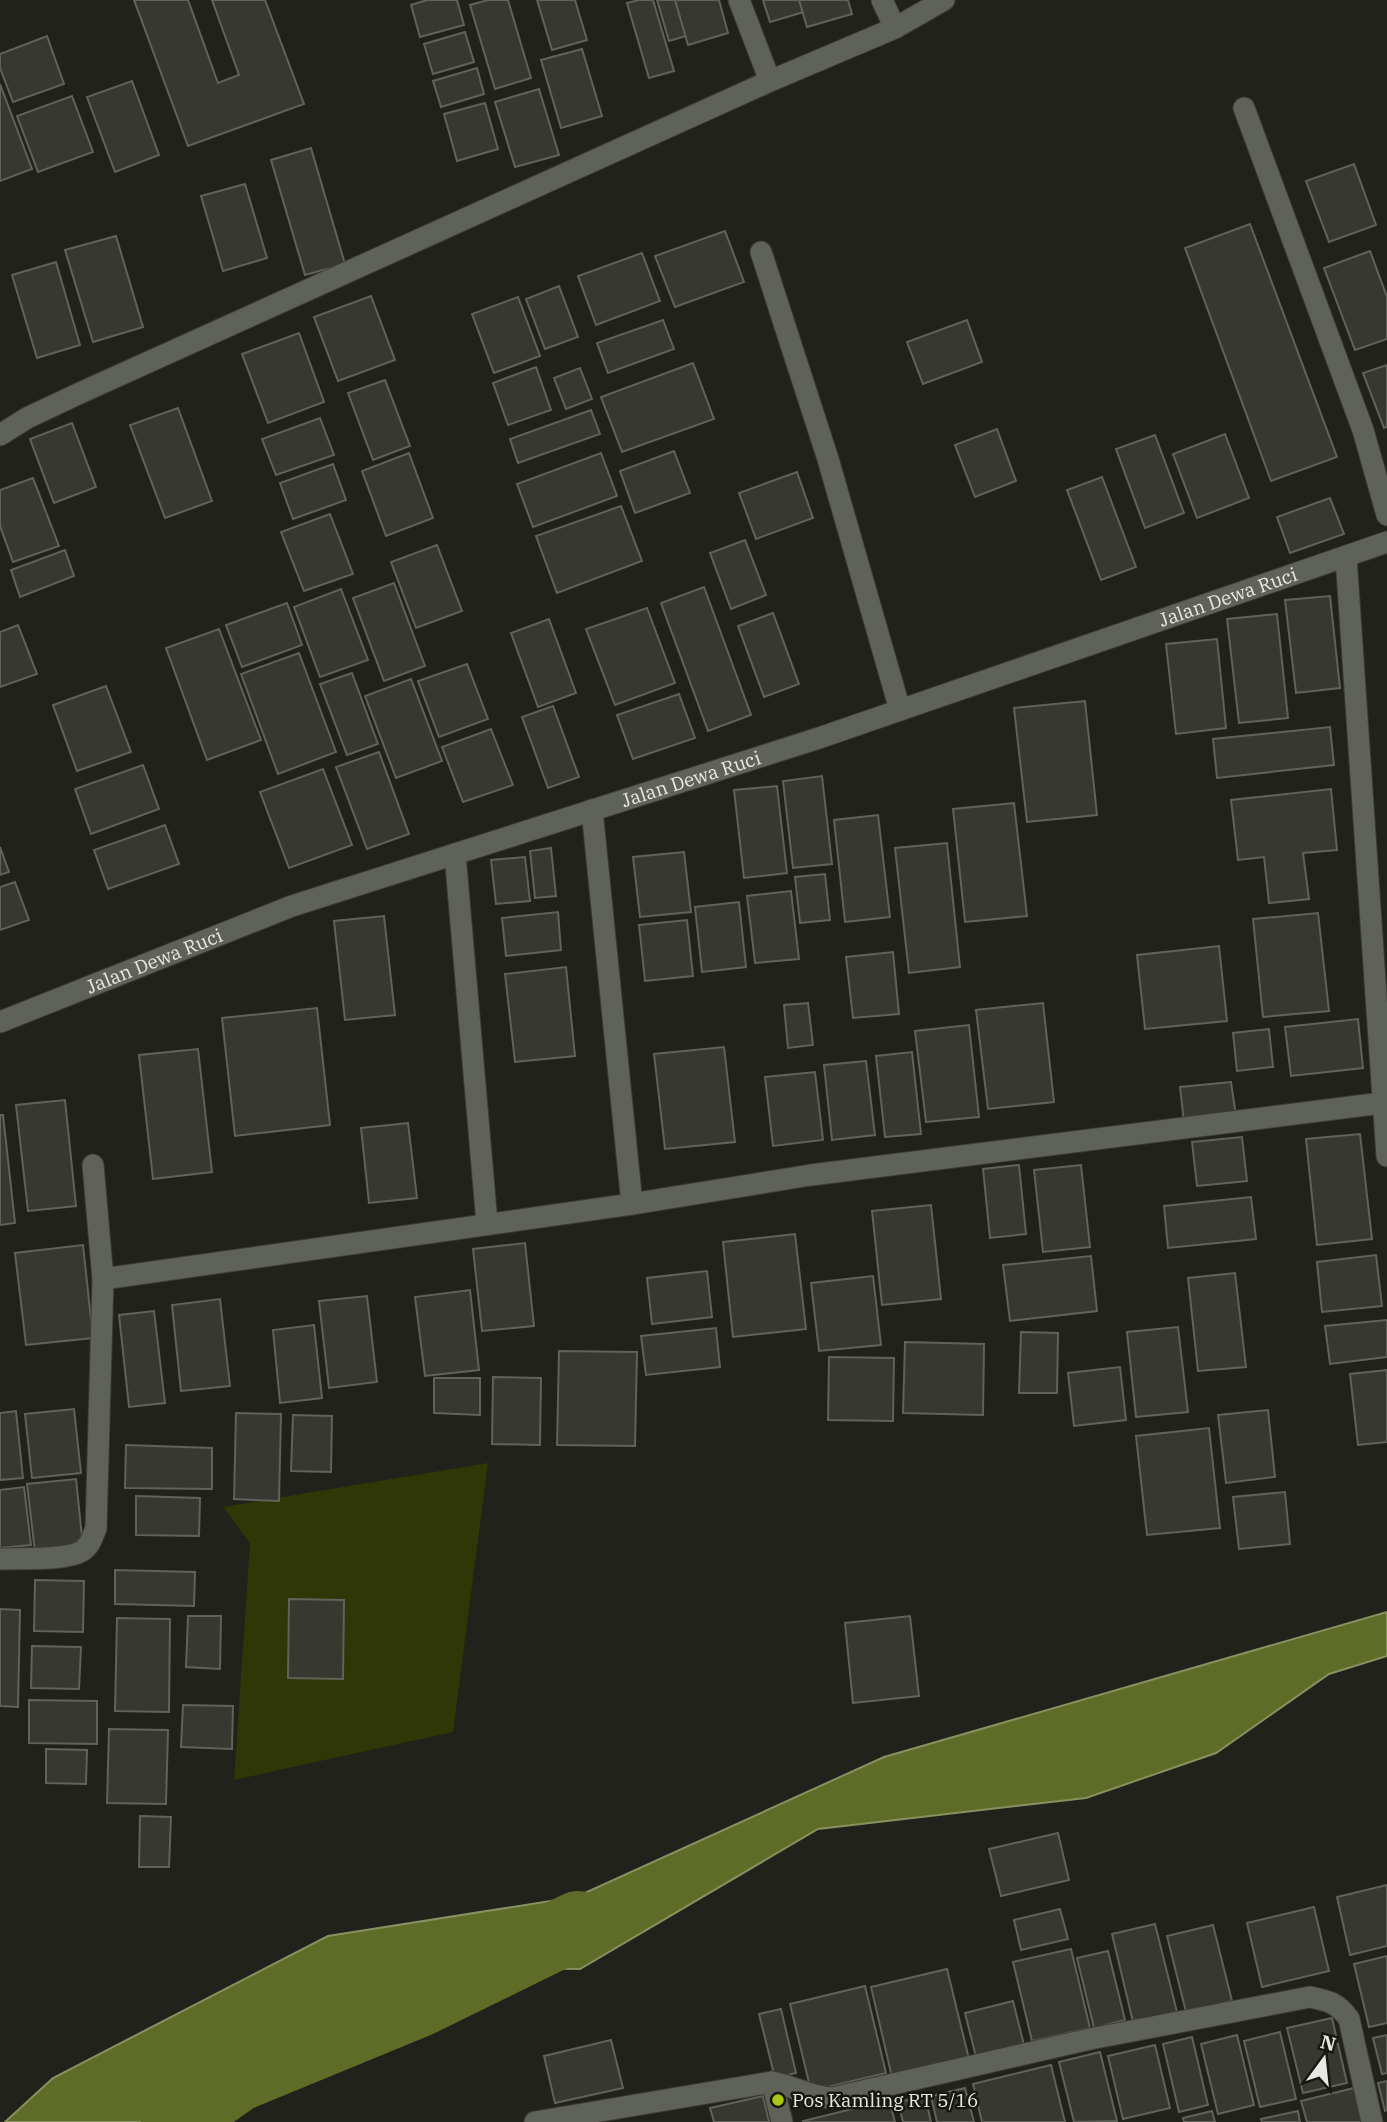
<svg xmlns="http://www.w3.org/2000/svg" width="1387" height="2122" viewBox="0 0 1387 2122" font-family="'IBM Plex Serif',serif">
<rect width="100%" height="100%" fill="#20221b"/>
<polygon fill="#2e3705" points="488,1463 453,1732 234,1780 250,1543 223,1507"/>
<polygon fill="#5e6c28" stroke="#879160" stroke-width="2" points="1387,1612 1387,1656 1329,1674 1216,1753 1086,1798 818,1829 580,1969 439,1967 141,2122 5,2122 53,2078 328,1936 576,1897 884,1757"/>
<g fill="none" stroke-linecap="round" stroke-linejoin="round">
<polyline stroke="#5e6c28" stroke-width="68" points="175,2122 237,2078 419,2003 578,1925"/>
</g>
<g fill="#373931" stroke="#60635a" stroke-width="2">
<polygon points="134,0 188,0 218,83 239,75 212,0 265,0 304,104 188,146"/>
<polygon points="427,0 457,0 464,25 420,37 411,5"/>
<polygon points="488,0 508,0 531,78 495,89 470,5"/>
<polygon points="537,0 575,0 587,40 552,50"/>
<polygon points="639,0 653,0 674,71 649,78 627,3"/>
<polygon points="657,0 716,0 723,25 669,41"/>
<polygon points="675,0 719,0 728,33 688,45"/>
<polygon points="763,0 804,0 807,11 770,22"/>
<polygon points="799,0 848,0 852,14 807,27"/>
<polygon points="465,32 474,62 433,74 424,44"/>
<polygon points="47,36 64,84 13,102 0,68 0,54"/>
<polygon points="582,49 602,116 561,128 541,60"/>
<polygon points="477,68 484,94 441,107 433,81"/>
<polygon points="132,81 159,155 115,172 87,97"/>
<polygon points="0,84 32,169 0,181"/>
<polygon points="539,89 559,155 515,167 495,102"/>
<polygon points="72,96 93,152 38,172 17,116"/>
<polygon points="485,103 498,149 457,161 444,114"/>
<polygon points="311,148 345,264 305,275 271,160"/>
<polygon points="1354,164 1376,225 1329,242 1306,181"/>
<polygon points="245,184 267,258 223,271 201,196"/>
<polygon points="1250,224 1337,457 1271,481 1185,248"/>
<polygon points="725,231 744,282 675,307 655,256"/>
<polygon points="116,236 143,327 93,342 65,250"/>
<polygon points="1370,251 1387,297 1387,339 1355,350 1324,268"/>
<polygon points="642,253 660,301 596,325 578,276"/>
<polygon points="56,262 80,345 37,358 12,275"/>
<polygon points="559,286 578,337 545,349 526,299"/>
<polygon points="371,296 395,360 338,381 314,317"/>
<polygon points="518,297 540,356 494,373 472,314"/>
<polygon points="663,320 674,349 608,373 597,343"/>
<polygon points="967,320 982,362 923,384 907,342"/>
<polygon points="299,333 324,402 268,423 242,354"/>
<polygon points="693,363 714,419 622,452 601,397"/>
<polygon points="1387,365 1387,427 1384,428 1363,373"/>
<polygon points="536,367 551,410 508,425 493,383"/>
<polygon points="580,368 592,399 566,409 554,378"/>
<polygon points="385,380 410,446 373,460 348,393"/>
<polygon points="178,408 212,501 165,518 130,425"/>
<polygon points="591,410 600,434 518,463 510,439"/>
<polygon points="320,418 334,455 276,475 262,439"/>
<polygon points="72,423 96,487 54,503 30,439"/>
<polygon points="997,429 1016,481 975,497 955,445"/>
<polygon points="1225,434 1249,498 1197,518 1173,454"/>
<polygon points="1155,435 1184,513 1145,528 1116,449"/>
<polygon points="674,451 690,493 635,513 620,471"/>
<polygon points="409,453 433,518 386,536 362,471"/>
<polygon points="601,453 617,496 533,527 517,484"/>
<polygon points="333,464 346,500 293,519 280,483"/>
<polygon points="797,472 813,518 756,539 739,493"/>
<polygon points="1102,477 1136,567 1101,580 1067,490"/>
<polygon points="33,478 59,546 13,562 0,526 0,490"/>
<polygon points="1330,498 1344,534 1290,553 1277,517"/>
<polygon points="621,506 642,561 557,593 536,536"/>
<polygon points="330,514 353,574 304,591 281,532"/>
<polygon points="745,540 766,595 731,609 710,553"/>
<polygon points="437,545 462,611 416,628 391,562"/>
<polygon points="65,550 74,576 20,597 11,570"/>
<polygon points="394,583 425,666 384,681 353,598"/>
<polygon points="704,587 751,715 708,731 661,603"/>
<polygon points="341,589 368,660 320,677 294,607"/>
<polygon points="1330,596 1340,688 1296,693 1285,600"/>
<polygon points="287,603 302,645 242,667 226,625"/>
<polygon points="647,608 675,683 615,705 586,629"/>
<polygon points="773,613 799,684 764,697 738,626"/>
<polygon points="1277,614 1288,718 1239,723 1227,619"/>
<polygon points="549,619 576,693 538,707 511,633"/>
<polygon points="18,625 37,674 0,687 0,632"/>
<polygon points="219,629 261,740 207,760 166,648"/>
<polygon points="1217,639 1226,728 1176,734 1166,644"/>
<polygon points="299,653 336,752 278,774 241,674"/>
<polygon points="467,664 488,719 439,737 418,681"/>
<polygon points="352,673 378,744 347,755 320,684"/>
<polygon points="411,679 442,761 396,778 365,696"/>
<polygon points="106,686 131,752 77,771 53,705"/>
<polygon points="679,694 695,738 633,759 617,715"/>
<polygon points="1085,701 1097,815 1027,822 1014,708"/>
<polygon points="553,706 579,777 548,788 522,717"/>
<polygon points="1330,727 1334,765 1217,778 1213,739"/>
<polygon points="491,729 513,785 463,802 442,747"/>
<polygon points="379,752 409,834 367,849 336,767"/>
<polygon points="143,765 159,809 91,834 75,789"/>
<polygon points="323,769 352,845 289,868 260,792"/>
<polygon points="822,776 832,864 793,868 783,781"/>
<polygon points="777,786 787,873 744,878 734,790"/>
<polygon points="1331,789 1337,850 1303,853 1309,899 1269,903 1264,857 1238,860 1231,800"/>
<polygon points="1014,803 1027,916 965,922 953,809"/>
<polygon points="878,815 890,917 845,922 834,820"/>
<polygon points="165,825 179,864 108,889 94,850"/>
<polygon points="947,843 960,967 909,973 895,848"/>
<polygon points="0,847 9,872 0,875"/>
<polygon points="551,848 556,896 535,898 530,851"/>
<polygon points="684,852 691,912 640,917 633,857"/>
<polygon points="525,857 530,901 496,904 491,860"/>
<polygon points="825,874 830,920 800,923 795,877"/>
<polygon points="15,882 29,920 0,930 0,887"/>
<polygon points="791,891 799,959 755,963 747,896"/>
<polygon points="739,902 746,967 702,972 695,907"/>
<polygon points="558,912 561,950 506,956 502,918"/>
<polygon points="1318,913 1329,1011 1263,1017 1253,919"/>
<polygon points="384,916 395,1015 345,1020 334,921"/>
<polygon points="687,920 693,976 645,981 639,925"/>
<polygon points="1219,946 1227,1021 1145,1029 1137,955"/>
<polygon points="893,952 899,1014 853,1018 846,957"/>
<polygon points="566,967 575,1056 515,1062 505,974"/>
<polygon points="808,1003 813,1045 788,1048 784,1005"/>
<polygon points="1043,1003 1054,1102 988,1109 976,1010"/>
<polygon points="317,1008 330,1125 235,1136 222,1018"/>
<polygon points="1358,1019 1363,1068 1291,1076 1285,1027"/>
<polygon points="969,1025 979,1117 926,1122 915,1031"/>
<polygon points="1269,1029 1273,1067 1237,1071 1233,1033"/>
<polygon points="724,1047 735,1142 665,1149 654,1054"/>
<polygon points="198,1049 212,1172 153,1179 139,1055"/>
<polygon points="912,1052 921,1134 885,1137 876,1056"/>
<polygon points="866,1061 875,1135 832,1140 824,1065"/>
<polygon points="815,1072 823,1140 773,1146 765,1077"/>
<polygon points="1231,1082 1236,1116 1184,1122 1180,1087"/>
<polygon points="65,1100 76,1206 28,1211 16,1105"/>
<polygon points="0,1115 3,1115 15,1223 0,1225"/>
<polygon points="408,1123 417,1198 369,1203 361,1128"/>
<polygon points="1360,1134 1372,1239 1317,1245 1306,1139"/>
<polygon points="1242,1137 1247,1181 1197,1186 1192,1142"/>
<polygon points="1019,1165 1026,1234 990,1238 983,1169"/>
<polygon points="1081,1165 1090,1247 1043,1252 1034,1170"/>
<polygon points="1251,1197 1256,1239 1168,1248 1164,1206"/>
<polygon points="931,1205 941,1299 882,1305 872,1211"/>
<polygon points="795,1234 806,1329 733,1337 723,1242"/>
<polygon points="525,1243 534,1326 482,1331 473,1249"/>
<polygon points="83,1245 93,1338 26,1345 15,1253"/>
<polygon points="1376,1255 1382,1306 1322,1312 1317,1262"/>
<polygon points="1091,1256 1097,1311 1010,1321 1003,1265"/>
<polygon points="707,1271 712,1317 652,1324 647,1278"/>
<polygon points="1235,1273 1246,1367 1198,1371 1188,1278"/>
<polygon points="873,1276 881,1345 819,1351 811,1283"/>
<polygon points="470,1290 479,1370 425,1376 415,1297"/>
<polygon points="367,1296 377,1382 329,1388 319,1301"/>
<polygon points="220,1299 230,1386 181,1391 172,1305"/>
<polygon points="154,1311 165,1403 129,1407 119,1315"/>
<polygon points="1387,1320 1387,1357 1330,1364 1325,1326"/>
<polygon points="314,1325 322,1398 280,1403 273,1330"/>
<polygon points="1178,1327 1188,1412 1136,1417 1127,1332"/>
<polygon points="716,1328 720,1367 646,1375 641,1336"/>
<polygon points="1021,1332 1058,1333 1057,1393 1019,1393"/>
<polygon points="905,1342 984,1344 983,1415 903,1413"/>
<polygon points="559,1351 637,1352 635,1446 557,1445"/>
<polygon points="829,1357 894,1358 893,1421 828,1420"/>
<polygon points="1120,1367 1126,1420 1074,1426 1068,1373"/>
<polygon points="1387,1370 1387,1442 1358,1445 1350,1374"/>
<polygon points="493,1377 541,1378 540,1445 492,1444"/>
<polygon points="434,1378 480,1378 480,1415 434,1413"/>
<polygon points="74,1409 81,1473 32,1478 25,1414"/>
<polygon points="1268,1410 1275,1477 1226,1483 1218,1415"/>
<polygon points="16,1411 23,1478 0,1480 0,1413"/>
<polygon points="236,1413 281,1414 279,1501 234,1499"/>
<polygon points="293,1415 332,1416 331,1472 291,1471"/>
<polygon points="1209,1428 1220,1528 1147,1535 1136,1436"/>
<polygon points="126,1445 212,1448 212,1489 125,1488"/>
<polygon points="76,1479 83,1547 35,1552 27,1484"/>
<polygon points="24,1487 31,1545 0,1548 0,1490"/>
<polygon points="1285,1492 1290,1544 1239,1549 1233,1497"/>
<polygon points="136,1496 200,1498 199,1536 136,1535"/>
<polygon points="115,1570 195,1572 194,1606 115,1604"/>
<polygon points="35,1580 84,1581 83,1632 34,1631"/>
<polygon points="289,1599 344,1600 343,1679 288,1678"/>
<polygon points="0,1609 20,1610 18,1707 0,1706"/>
<polygon points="188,1616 221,1616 220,1669 186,1667"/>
<polygon points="910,1616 919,1696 853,1703 845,1623"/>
<polygon points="117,1618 170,1619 169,1712 115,1711"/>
<polygon points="32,1646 81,1647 79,1689 31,1688"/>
<polygon points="29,1700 97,1701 97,1744 29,1743"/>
<polygon points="183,1705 233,1706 232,1749 181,1747"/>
<polygon points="109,1729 168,1730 166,1804 107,1803"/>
<polygon points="46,1749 87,1750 86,1784 46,1783"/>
<polygon points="140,1816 171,1817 169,1867 139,1867"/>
<polygon points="1058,1833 1069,1880 1001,1896 989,1849"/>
<polygon points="1387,1885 1387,1946 1350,1955 1337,1897"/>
<polygon points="1314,1907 1329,1971 1262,1987 1247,1923"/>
<polygon points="1060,1909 1068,1939 1021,1950 1014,1920"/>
<polygon points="1155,1924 1177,2012 1133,2022 1112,1934"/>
<polygon points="1213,1925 1232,2001 1186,2012 1167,1936"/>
<polygon points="1071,1949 1090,2028 1032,2041 1013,1962"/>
<polygon points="1108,1951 1125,2020 1094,2028 1077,1958"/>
<polygon points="1387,1956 1387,2023 1369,2027 1354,1964"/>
<polygon points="947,1969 969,2059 892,2077 871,1987"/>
<polygon points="865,1986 886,2073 811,2091 790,2004"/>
<polygon points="1013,2001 1024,2045 976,2057 965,2013"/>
<polygon points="781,2009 796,2073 775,2078 759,2014"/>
<polygon points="1332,2018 1347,2083 1303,2093 1287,2028"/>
<polygon points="1280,2032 1296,2099 1260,2107 1244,2041"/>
<polygon points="1237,2035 1254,2105 1218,2114 1201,2044"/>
<polygon points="1387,2035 1387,2073 1382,2074 1373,2038"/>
<polygon points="1192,2037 1208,2105 1179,2112 1163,2044"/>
<polygon points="611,2040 623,2088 555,2103 544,2056"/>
<polygon points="1155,2045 1170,2108 1123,2119 1108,2056"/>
<polygon points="1100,2052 1117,2121 1074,2122 1059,2062"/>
<polygon points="1051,2065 1065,2122 982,2122 973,2084"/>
<polygon points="1387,2081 1387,2110 1385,2111 1378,2083"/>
<polygon points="965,2088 974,2122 937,2122 931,2096"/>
<polygon points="1354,2088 1362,2122 1307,2122 1301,2101"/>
<polygon points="763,2096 769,2122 714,2122 710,2108"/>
<polygon points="925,2096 931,2122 903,2122 898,2102"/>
<polygon points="889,2100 895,2122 804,2122 803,2121"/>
<polygon points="1212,2111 1215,2122 1184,2122 1183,2118"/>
<polygon points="1298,2111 1300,2122 1262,2122 1261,2119"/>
</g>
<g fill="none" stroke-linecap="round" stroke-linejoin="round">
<g stroke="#3b3c37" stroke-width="23">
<g id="street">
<polyline points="739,0 770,81"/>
<polyline points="882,0 895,28"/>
<polyline points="1244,108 1363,430 1387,515"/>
<polyline points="761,252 828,459 900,710"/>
<polyline points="0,435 27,418 80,393 770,81 895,28 944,0"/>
<polyline points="1346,557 1387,1156"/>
<polyline points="592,810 632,1204"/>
<polyline points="455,854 487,1223"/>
<path id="s1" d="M0,1022L292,906L819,738L1387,542"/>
<polyline points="93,1165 103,1279"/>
<path d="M0,1559C20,1558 66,1561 82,1551C90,1546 93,1536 96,1528L103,1279L632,1204L811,1175L1382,1103"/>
<polyline points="772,2082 782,2122"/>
<path d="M535,2122L772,2082C794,2086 810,2097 832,2098L1090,2039L1310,1997C1329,2001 1338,2003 1349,2019L1372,2122"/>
</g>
</g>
<use href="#street" stroke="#5f6259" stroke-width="21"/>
</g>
<circle fill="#abc716" stroke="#171911" stroke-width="2.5" cx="778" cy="2100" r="7"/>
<g text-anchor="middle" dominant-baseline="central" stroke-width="5" stroke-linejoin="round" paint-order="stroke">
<g font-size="19" fill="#e7e8e3" stroke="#171911">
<text stroke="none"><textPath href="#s1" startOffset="1300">Jalan Dewa Ruci</textPath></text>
<text stroke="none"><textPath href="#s1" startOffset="733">Jalan Dewa Ruci</textPath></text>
<text stroke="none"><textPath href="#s1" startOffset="166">Jalan Dewa Ruci</textPath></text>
</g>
<g font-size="19" fill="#e7e8e3" stroke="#171911" text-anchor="start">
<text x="792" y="2100">Pos Kamling RT 5/16</text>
</g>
</g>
<g transform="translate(1324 2059) rotate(15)" stroke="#171911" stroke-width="5" paint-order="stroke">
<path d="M0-5L12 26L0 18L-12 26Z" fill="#e7e8e3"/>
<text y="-10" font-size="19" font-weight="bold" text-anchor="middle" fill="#e7e8e3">N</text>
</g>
</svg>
